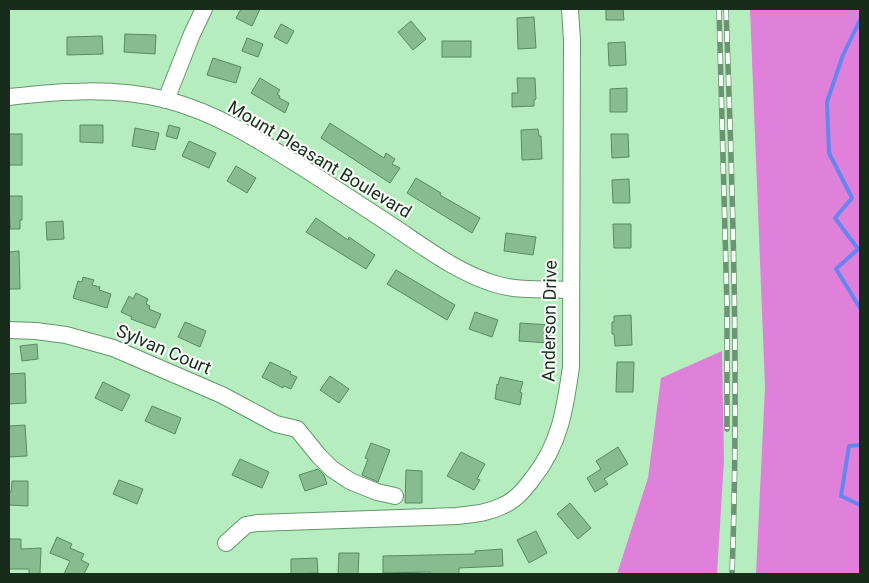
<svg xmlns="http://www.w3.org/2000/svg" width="869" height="583" viewBox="0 0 869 583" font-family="Roboto,sans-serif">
<rect width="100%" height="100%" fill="#b6edbe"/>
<g fill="#df80da">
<polygon points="750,9 860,9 860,574 756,574 765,387"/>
<polygon points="722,351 724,460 717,574 617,574 648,478 661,378"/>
</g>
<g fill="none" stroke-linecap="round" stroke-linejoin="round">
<g stroke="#6686ef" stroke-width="4">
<polyline points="860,20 843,55 827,102 829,153 852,198 835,218 858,249 836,269 860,308"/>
<polyline points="860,445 849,446 841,496 860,505"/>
</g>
</g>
<g fill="#87bc8f" stroke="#578a60">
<polygon points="241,9 260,9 252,26 236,18"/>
<polygon points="606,9 623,9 624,20 606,20"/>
<polygon points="534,17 536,48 518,49 517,18"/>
<polygon points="411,21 426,39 413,50 398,32"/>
<polygon points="281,24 294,31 287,44 274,37"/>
<polygon points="125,34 156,35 155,54 124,52"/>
<polygon points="102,36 103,54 67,55 67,37"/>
<polygon points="247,38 263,44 258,57 242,51"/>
<rect x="442" y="41" width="29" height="16"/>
<polygon points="625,42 626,65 609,66 608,43"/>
<polygon points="213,58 241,67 236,83 207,75"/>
<polygon points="260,78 280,90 277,94 280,96 279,98 289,103 285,113 251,93"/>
<polygon points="517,78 535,78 536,99 534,100 534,106 512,107 512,93 518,93"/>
<polygon points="627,88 627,112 610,112 610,89"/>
<polygon points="330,123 384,158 386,153 395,159 392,164 400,168 390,183 321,138"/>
<polygon points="80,125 103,125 103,143 80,142"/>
<polygon points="169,125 180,128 177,139 166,136"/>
<polygon points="135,128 159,133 155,150 132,146"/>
<polygon points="538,129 539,136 541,136 542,159 522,160 521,130"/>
<rect x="9" y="134" width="13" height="31"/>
<polygon points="611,134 628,134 629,157 612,158"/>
<polygon points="189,141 216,153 209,168 182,156"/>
<polygon points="236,166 256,178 247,193 227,181"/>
<polygon points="416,178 441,193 440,195 480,218 472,233 407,193"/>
<polygon points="629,179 630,203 613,203 612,180"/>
<polygon points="9,196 22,196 22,220 20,220 20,229 10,229"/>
<polygon points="316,218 348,240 349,237 375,255 366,269 306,232"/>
<polygon points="63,221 64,239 47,240 46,222"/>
<polygon points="613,224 631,224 631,248 614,248"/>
<polygon points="506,233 536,237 533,255 504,251"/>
<polygon points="19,251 20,289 9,289 9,252"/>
<polygon points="396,270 455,305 447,320 387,284"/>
<polygon points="83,277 94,280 92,285 100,287 99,290 111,294 107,308 73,298 78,281 82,282"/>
<polygon points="136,293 148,299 146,304 150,306 149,309 161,314 155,328 131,319 132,317 121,312 129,296 133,299"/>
<polygon points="475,312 498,320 492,337 469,329"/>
<polygon points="631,315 632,345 615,346 614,334 612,334 612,322 614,322 614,316"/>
<polygon points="185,322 206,331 200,347 178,337"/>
<polygon points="520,323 550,325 549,343 519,341"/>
<polygon points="37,344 38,359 22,361 20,346"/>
<polygon points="270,362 291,372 290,374 297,377 291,389 284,386 283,388 262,377"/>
<polygon points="617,362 634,362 633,392 616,392"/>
<polygon points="25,373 26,403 9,404 9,374"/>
<polygon points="330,376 349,389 339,403 320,390"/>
<polygon points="500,377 523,382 520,392 522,393 520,405 495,399 497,384 498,385"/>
<polygon points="103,382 130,395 122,411 95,398"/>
<polygon points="152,406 181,418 175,434 145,421"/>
<polygon points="25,425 27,456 9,457 9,426"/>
<polygon points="371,443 390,450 378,482 362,475 368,459 365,458"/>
<polygon points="618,447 628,464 604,479 608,484 595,492 587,478 601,469 596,461"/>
<polygon points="461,452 485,464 477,479 480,480 474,490 447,476"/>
<polygon points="240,459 269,472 262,488 232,475"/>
<polygon points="318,469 324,475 327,484 305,491 299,475"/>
<polygon points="406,470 422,471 422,503 405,503"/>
<polygon points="119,480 143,489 137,504 113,494"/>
<polygon points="12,481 28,481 28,506 9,505 9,492 11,492"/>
<polygon points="570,503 591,528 578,539 557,514"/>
<polygon points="536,531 547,553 529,563 517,540"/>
<polygon points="57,537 72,544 70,548 84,554 81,560 89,564 84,574 64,574 70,561 50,553"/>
<polygon points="9,539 21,539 21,549 41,548 40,574 29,574 29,569 9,569"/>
<polygon points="502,549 503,566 459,568 459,574 430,574 430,572 383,573 383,556 475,554 475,551"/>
<polygon points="339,553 359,553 358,574 338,574"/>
<polygon points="317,558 318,573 291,574 291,559"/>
</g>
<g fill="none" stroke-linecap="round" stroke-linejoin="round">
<g stroke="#63966b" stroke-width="18">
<g id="minor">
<path d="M9,97C61,91 115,87 167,100C217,113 262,142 305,169C336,189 367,209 397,229C428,250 459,273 495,284C517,291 548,289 571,290"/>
<polyline points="166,100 192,34 204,9"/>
<polyline points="9,330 36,331 66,335 113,348 222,395 276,424 297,429 319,456 332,469 350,481 377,492 395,496"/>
<path d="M226,543L246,525L257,523L457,516C473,514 488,513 502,506C516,500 524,490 533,478C560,444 565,409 571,367L572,40L570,9"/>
</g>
</g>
<use href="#minor" stroke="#fff" stroke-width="16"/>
<g stroke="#6c9372" stroke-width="5.5">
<g id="rail">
<polyline points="719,9 727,307 727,429"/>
<path d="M726,9C733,197 739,386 732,574"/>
</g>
</g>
<use href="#rail" stroke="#fafffa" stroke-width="4" stroke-dasharray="11" stroke-linecap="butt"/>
</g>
<g text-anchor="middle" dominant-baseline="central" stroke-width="4" stroke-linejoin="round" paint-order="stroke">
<g font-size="18" fill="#172c1b" stroke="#fafffa">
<text transform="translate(320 159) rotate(31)">Mount Pleasant Boulevard</text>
<text transform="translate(549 321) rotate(-89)">Anderson Drive</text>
<text transform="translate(164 349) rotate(23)">Sylvan Court</text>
</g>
</g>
<rect width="869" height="583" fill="none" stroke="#172c1b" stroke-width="20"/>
</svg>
